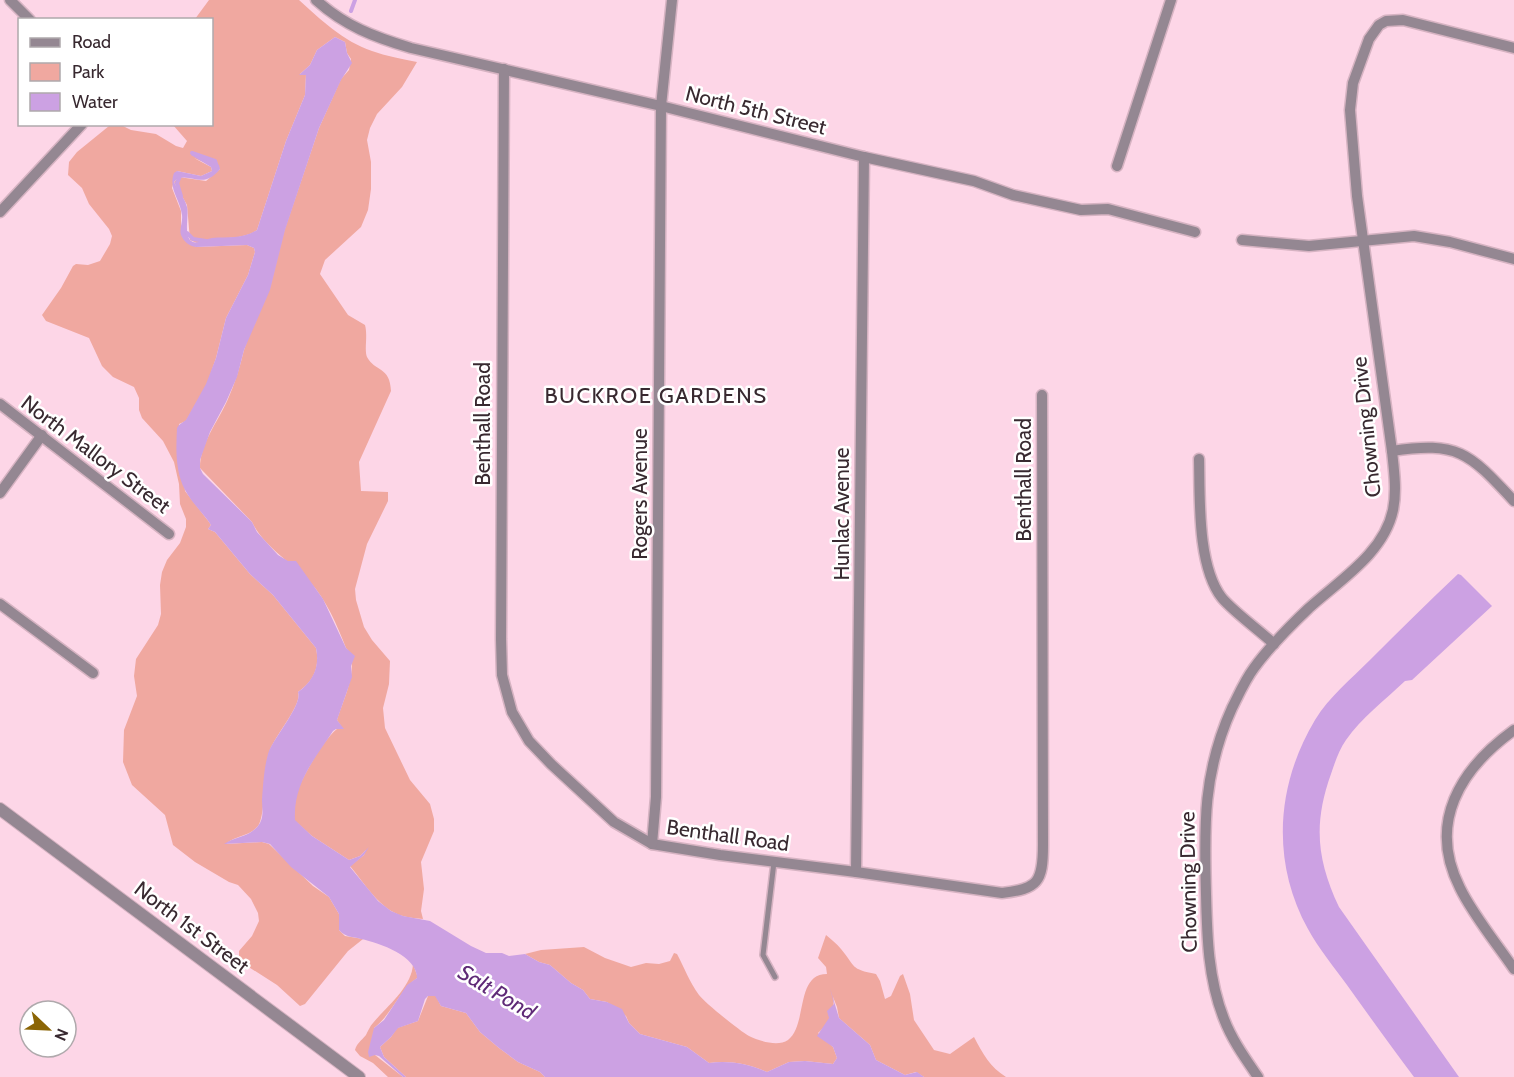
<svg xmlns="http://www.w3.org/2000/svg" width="1514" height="1077" viewBox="0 0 1514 1077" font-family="Cabin,sans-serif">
<rect width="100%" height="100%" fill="#fdd6e7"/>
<g fill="#f0a8a0">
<path d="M209,0H299C321,20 343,41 372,51C386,56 402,59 417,62L402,87L377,114L370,128L367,140L371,162V189L368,210L361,227L325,260L320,274L348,315L365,325C368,336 364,350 367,357C375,372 390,366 391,391L359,462L361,491L388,492V501L367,544L355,589L356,600L364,627L372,640L390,661L389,684L383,708L385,728L410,780L430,804L434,819V831L421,862L424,889L421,911L423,919C417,918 410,918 403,916C380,910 365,884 350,866L364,855L366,850L360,856L349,860L312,836L294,820C294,812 293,804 295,797C301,779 325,735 341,726L337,720C343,700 361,665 346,648C337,625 327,601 310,582C291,562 264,547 252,522L200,468C200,443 218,422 228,399C235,383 240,367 244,350L319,128L341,79L349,70L351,59L347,53L345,42L335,37L317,50L310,65L300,74H306L305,95L286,141L257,230C239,242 217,235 197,243L190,240L187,205L174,182L179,177L206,181L220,169L194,158L211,167L212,171L201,176L177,171L172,188L181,211V231L196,247L247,245L254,248L255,252L248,275L226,318L216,358L207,384L186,421L179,424L185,491L209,522L211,525L208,529L215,532L250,574L273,595L316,648C320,667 314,681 298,692C303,705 273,737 269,753C263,770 266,815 258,826C249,837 235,835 226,844L262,842L269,844L313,886L329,897L339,914V930L345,936L363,939L348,951L305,1004L300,1006L277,985L244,964L239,958V951L252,936L259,921L258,913L251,899L238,885L229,882L195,862L173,845L165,815L132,785L123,762L124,730L137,696L134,676L136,659L158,625L161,614L160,585L162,572L167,560L180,543L186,527V519L180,504L179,484L174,462L163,441L142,418L139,410V398L134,387L113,377L102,366L89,338L46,321L42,315L61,288L73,266L76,264L88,265L100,261L110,244L112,236L109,229L89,204L82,188L68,175L69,162L77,152L109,126L121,125L131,130L156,134L176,146L183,148L187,141L173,125L212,124V20L195,19Z"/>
<path d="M826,935C831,939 837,944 841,949C856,967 850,969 876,974L880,981L885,999L891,996L900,976L903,974L910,994L914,1020L934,1050L950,1054L974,1037C983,1054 990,1067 1006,1077H924L916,1072L905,1075L876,1060L870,1045L839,1018L837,1007L833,997C836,1009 828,1025 818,1033L833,1047L837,1058L833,1064L805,1061L789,1062L767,1072C749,1064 729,1060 709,1063L687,1047L640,1034L629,1023L626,1016L607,1002L590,999L583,990L571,983L550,965L539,962L525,954L541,950L584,947L605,958L631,967L646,963L659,964L670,961L674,953L677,954C684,967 690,983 699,995C705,1003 740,1031 749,1036C759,1041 778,1047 788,1040C808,1024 795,974 827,974L826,967L818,958Z"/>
<path d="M413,964L417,975V978C399,991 392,1014 374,1028L375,1055L403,1077H388L373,1063L360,1056L355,1050C357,1043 361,1041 366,1035C368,1031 370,1026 373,1023C387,1006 412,987 413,964Z"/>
<polygon points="428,996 436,996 441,1006 466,1013 480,1032 499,1048 518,1062 540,1072 545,1077 406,1077 384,1057 380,1047 391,1037 397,1028 418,1021"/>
</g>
<g fill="#cca1e3">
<path d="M335,37L345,42L347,53L352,63L341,80L319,128L285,230L270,290L244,350L237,377L226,402L210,432L200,460V468L203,474L252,522L257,532L278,555L288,561H296L323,599L346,648L355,656L351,666L352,677L337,720L344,729H336L333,731C314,760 293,784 295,820L312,836L349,860L360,856L369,847L364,855L350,867L378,901L391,911L403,916L430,921L471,946L486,953H502L509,956L525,954L539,962L550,965L571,983L583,990L590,999L607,1002L622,1009L629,1023L640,1034L687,1047L709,1063C729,1060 749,1064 767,1072L789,1062L805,1061L833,1064L837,1058L833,1047L817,1036L829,1018L827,1011L834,1004L830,988L839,1018L870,1045L876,1060L905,1075L917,1072L924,1077H545L540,1072L518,1062L499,1048L480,1032L466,1013L441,1006L435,996H428L425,999L418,1021L398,1028L391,1037L380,1047L384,1057L406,1077H403L379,1056L375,1055L369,1057L368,1052L374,1028L384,1020L407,985L417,978C417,956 380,943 361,939C352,936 346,938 339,930V914L329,897L291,867L270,844L262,842L224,844C236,836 252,837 260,823C264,815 262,808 262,800C263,786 264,768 268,754C273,738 303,705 298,692C313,681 320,667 316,648L273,595L250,574L215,532L208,529L211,525C203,513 192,503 185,490C175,471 176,448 177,428L179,425L186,420L206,384L216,358L226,318L248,275L255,252L254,248L247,245L196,247C189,246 184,242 181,235C179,229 183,222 182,215C180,199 168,189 174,173L177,171L201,176L212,171L211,167L191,155L195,153L219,165L220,169C206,186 199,178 179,177L174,182C178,190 185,199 187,207C189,216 184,233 190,240C195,246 205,239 212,238C228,237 243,239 257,230L286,141L305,95L306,75H299L310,65L317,50Z"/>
<path d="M1458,574L1461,575L1492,606L1412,680L1405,681C1385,700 1361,718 1346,740C1339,750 1335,762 1331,774C1313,824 1317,860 1339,907L1459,1077H1414C1391,1046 1369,1016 1347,985C1334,967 1319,949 1308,929C1271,862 1276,785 1315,720C1329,697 1351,679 1370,660C1399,631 1428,602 1458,574Z"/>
</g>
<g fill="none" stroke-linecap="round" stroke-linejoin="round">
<g stroke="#cca1e3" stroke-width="4">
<polyline points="351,11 355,0"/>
<polyline points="192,153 215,161 217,167"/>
<polyline points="181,196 177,183 180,176 184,175"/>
<polyline points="187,233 193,239 206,241"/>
</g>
<g stroke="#d6b3c2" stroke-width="8">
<polyline id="service" points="774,862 763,955 775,977"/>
</g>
<g stroke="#d6b3c2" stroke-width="13">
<g id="minor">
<polyline points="10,0 30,20"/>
<path d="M316,0C345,26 374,37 411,48L661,106L864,157L974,181L1013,195L1081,210L1108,209L1195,232"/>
<path d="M504,69L501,639L502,675L512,712L529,741L551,764L614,822L652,844L720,855L856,872L1002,893C1038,889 1043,882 1043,845L1042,395"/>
<polyline points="1117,166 1171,0"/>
<polyline points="0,212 82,124"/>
<polyline points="1242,240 1309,246 1414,236 1450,242 1514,259"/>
<polyline points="0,404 169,534"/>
<path d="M1392,451C1459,441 1469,453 1514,501"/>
<path d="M1199,459C1200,498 1197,566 1222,598C1235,613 1259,630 1274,644"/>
<polyline points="0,493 42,435"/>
<polyline points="0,604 93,673"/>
<path d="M1514,730C1460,769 1427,823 1460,888C1473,915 1497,944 1514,969"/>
<polyline points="652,844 656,797 661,106 672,0"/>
<polyline points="856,872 864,157"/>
<path d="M1258,1077C1245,1058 1232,1040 1224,1019C1208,979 1207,936 1206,894C1204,825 1203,772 1232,708C1239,694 1245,680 1254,668C1270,646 1290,626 1309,608C1340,580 1384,553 1393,510C1397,491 1394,470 1392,451L1357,196L1350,110L1353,83L1369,39L1379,25L1386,21L1403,20L1514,48"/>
</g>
</g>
<g stroke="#d6b3c2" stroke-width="14">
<polyline id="tertiary" points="0,809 359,1077"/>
</g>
<use href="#service" stroke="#948792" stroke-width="5"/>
<use href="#minor" stroke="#948792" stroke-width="10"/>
<use href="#tertiary" stroke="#948792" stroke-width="12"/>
</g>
<g text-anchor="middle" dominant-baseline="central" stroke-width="5" stroke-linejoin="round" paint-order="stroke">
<g font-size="21" fill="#382930" stroke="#fff">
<text transform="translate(756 110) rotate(14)">North 5th Street</text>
<text transform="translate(482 424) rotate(-90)">Benthall Road</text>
<text transform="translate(1366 427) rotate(-96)">Chowning Drive</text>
<text transform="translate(96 454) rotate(37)">North Mallory Street</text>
<text transform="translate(1023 480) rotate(-90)">Benthall Road</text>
<text transform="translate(639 494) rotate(-90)">Rogers Avenue</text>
<text transform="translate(841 514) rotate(-90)">Hunlac Avenue</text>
<text transform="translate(728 835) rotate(8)">Benthall Road</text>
<text transform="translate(1188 882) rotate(-91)">Chowning Drive</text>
<text transform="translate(192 927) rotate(37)">North 1st Street</text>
</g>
<g font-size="22" letter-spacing="1.5" fill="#382930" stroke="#fff">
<text x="656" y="395">BUCKROE GARDENS</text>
</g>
<g font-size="22" font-style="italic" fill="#5f2a77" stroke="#fff">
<text transform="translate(497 992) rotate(31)">Salt Pond</text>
</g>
</g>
<rect x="18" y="18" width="195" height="108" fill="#ffffff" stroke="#afa9ac" stroke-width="1.5"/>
<rect x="30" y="38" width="30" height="9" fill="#948792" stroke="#afa9ac" stroke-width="1.5"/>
<text x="72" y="48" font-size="18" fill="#382930">Road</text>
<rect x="30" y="63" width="30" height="18" fill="#f0a8a0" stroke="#afa9ac" stroke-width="1.5"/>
<text x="72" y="78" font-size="18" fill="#382930">Park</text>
<rect x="30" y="93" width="30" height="18" fill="#cca1e3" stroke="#afa9ac" stroke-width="1.5"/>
<text x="72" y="108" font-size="18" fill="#382930">Water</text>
<g transform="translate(48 1029) rotate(113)"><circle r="28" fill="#ffffff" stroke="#afa9ac" stroke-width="1.5"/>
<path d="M0-4.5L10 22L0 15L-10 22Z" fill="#8b6505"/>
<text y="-9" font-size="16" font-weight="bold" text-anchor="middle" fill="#382930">N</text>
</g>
</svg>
